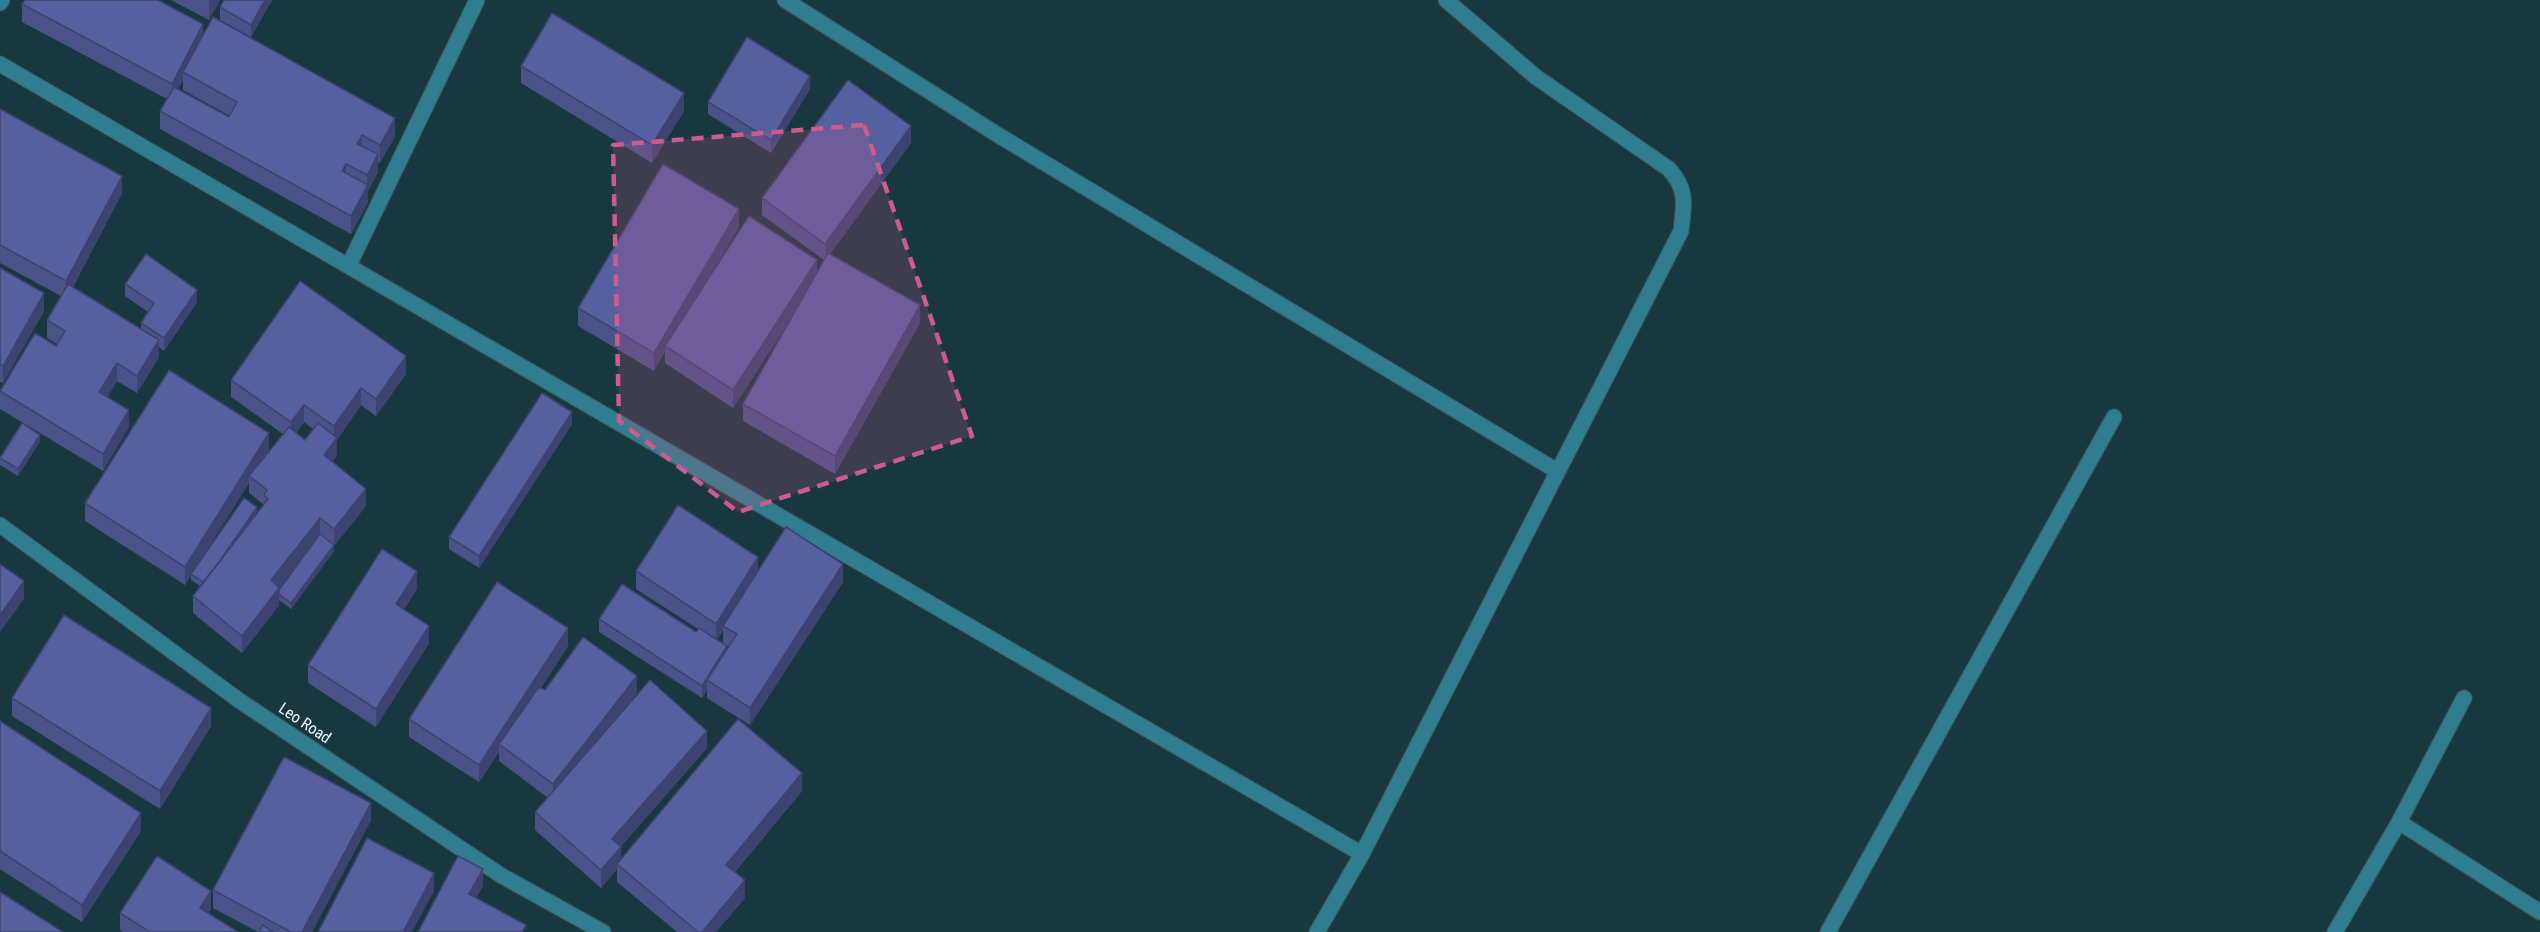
<svg xmlns="http://www.w3.org/2000/svg" width="2540" height="932" viewBox="0 0 2540 932" font-family="'Roboto Condensed',sans-serif">
<rect width="100%" height="100%" fill="#18383f"/>
<g fill="none" stroke-linecap="round" stroke-linejoin="round">
<g stroke="#3c585e" stroke-width="17">
<g id="minor">
<polyline points="785,0 998,135 1557,471"/>
<polyline points="0,3 2,0"/>
<polyline points="0,64 1362,854"/>
<polyline points="349,265 477,0"/>
<polyline points="0,525 240,701 502,876 603,932"/>
<polyline points="2399,822 2540,912"/>
<path d="M1317,932L1362,854L1681,231C1684,204 1688,190 1669,169L1536,77L1446,0"/>
<polyline points="1828,932 2114,417"/>
<polyline points="2335,932 2399,822 2464,698"/>
</g>
</g>
<use href="#minor" stroke="#2f7d8e" stroke-width="15"/>
</g>
<g fill="#495388" fill-rule="evenodd">
<polygon points="171,0 220,0 209,20"/>
<polygon points="224,0 272,0 251,37 220,20 220,7"/>
<path d="M22,4L203,36L395,136L380,163L378,162V172L368,191V202L351,234L160,129V111L167,99L22,22ZM183,80V90L230,116L229,117L178,89Z"/>
<polygon points="521,66 684,111 652,163 521,83"/>
<polygon points="810,89 771,153 708,114 708,102"/>
<polygon points="0,109 122,193 73,287 141,329 141,323 148,312 125,296 125,284 197,302 164,351 159,347 159,357 137,393 117,381 107,397 129,427 103,471 0,409 0,391 57,344 47,338 47,320 61,296 0,263"/>
<polygon points="911,143 830,254 920,323 835,474 743,421 743,404 790,320 733,408 665,363 665,351 654,371 578,326 578,308 739,227 706,282 817,271 824,260 762,215 762,198"/>
<polygon points="0,268 44,311 3,383 0,382"/>
<path d="M406,374L376,416L361,405L337,440V456L332,462L366,506L334,546V551L291,609L279,600V605L242,653L193,613V596L200,586L191,580V575L185,585L85,521V503L269,451L283,434L231,397V380ZM304,422L313,429L305,440L296,433ZM249,483V493L264,505L252,519L257,513L201,559ZM304,557L279,590V588Z"/>
<polygon points="572,424 479,568 449,549 449,537"/>
<polygon points="40,441 18,476 0,465 0,458"/>
<path d="M636,571H758L843,582L750,725L707,698V690L702,698L599,632V619L696,632L698,629L636,589ZM723,630V644L729,647L727,650L717,640Z"/>
<polygon points="417,589 404,609 429,643 376,727 308,683 308,665"/>
<polygon points="568,646 541,688 545,690 637,693 626,708 707,748 620,847 621,860 802,791 735,872 745,898 716,932 677,932 617,882 617,869 601,888 535,830 535,812 548,798 499,761 499,752 479,782 409,737 409,719"/>
<polygon points="12,698 211,726 160,809 12,716"/>
<polygon points="0,722 141,831 82,922 0,869"/>
<polygon points="371,820 312,932 258,932 213,908 213,890"/>
<polygon points="211,909 208,913 238,932 123,932 120,930 120,913"/>
</g>
<g fill="#3c436f">
<polygon points="210,0 220,0 209,20 209,2"/>
<polygon points="265,0 272,0 251,37 251,25"/>
<polygon points="203,24 203,42 183,72 183,80 172,101 172,84"/>
<polygon points="810,76 810,89 771,153 771,140"/>
<polygon points="684,93 684,111 652,163 652,145"/>
<polygon points="395,118 395,136 380,163 380,145"/>
<polygon points="911,126 911,143 825,261 825,244"/>
<polygon points="362,135 362,153 357,144"/>
<polygon points="378,154 378,172 368,191 368,202 351,234 351,216 367,186 367,175"/>
<polygon points="346,164 346,181 342,171"/>
<polygon points="122,176 122,193 66,299 66,281"/>
<polygon points="739,209 739,227 668,347 665,346 665,351 654,371 654,353"/>
<polygon points="817,260 817,278 733,408 733,390"/>
<polygon points="197,290 197,302 164,351 164,338"/>
<polygon points="44,293 44,311 3,383 3,366"/>
<polygon points="920,305 920,323 835,474 835,456"/>
<polygon points="159,340 159,357 137,393 137,376"/>
<polygon points="406,356 406,374 376,416 376,399"/>
<polygon points="117,363 117,381 99,410 99,392"/>
<polygon points="361,388 361,405 337,440 337,456 324,472 324,455 334,442 334,426"/>
<polygon points="304,405 304,422 291,440 291,422"/>
<polygon points="129,410 129,427 103,471 103,454"/>
<polygon points="572,412 572,424 479,568 479,556"/>
<polygon points="269,433 269,451 249,476 249,483 185,585 185,567"/>
<polygon points="40,435 40,441 18,476 18,469"/>
<polygon points="366,489 366,506 334,546 334,551 291,609 291,603 334,545 334,529"/>
<polygon points="257,507 257,513 205,590 205,583"/>
<polygon points="320,518 320,536 271,598 271,580"/>
<polygon points="758,557 758,575 723,626 723,630 716,641 716,624"/>
<polygon points="843,564 843,582 750,725 750,708"/>
<polygon points="417,571 417,589 396,622 396,604"/>
<polygon points="24,581 24,599 0,632 0,615"/>
<polygon points="279,588 279,605 242,653 242,636"/>
<polygon points="429,626 429,643 376,727 376,709"/>
<polygon points="568,628 568,646 502,746 499,744 499,752 479,782 479,765"/>
<polygon points="727,646 727,659 707,680 707,690 702,698 702,686"/>
<polygon points="637,676 637,693 553,802 553,784"/>
<polygon points="211,708 211,726 160,809 160,791"/>
<polygon points="707,731 707,748 612,857 612,839"/>
<polygon points="802,773 802,791 726,882 726,865"/>
<polygon points="371,803 371,820 312,932 302,932"/>
<polygon points="141,813 141,831 82,922 82,905"/>
<polygon points="621,847 621,865 617,864 617,869 601,888 601,870"/>
<polygon points="483,869 483,886 469,912 469,894"/>
<polygon points="434,873 434,891 412,932 403,932"/>
<polygon points="745,880 745,898 716,932 702,932"/>
<polygon points="211,891 211,909 200,926 200,908"/>
</g>
<g fill="#55609e" stroke="#3c436f" stroke-width="1.5">
<polygon points="25,0 158,0 203,24 172,84 22,4"/>
<polygon points="224,0 265,0 251,25 220,7"/>
<polygon points="552,13 684,93 652,145 521,66"/>
<polygon points="213,17 395,118 380,145 362,135 357,144 378,154 367,175 346,164 342,171 368,185 351,216 160,111 174,87 229,117 237,102 183,72"/>
<polygon points="747,37 810,76 771,140 708,102"/>
<polygon points="848,80 911,126 825,244 762,198"/>
<polygon points="0,109 122,176 66,281 0,245"/>
<polygon points="663,164 739,209 654,353 578,308"/>
<polygon points="749,216 817,260 733,390 665,346"/>
<polygon points="828,253 920,305 835,456 743,404"/>
<polygon points="146,254 197,290 164,338 141,323 154,303 125,284"/>
<polygon points="0,268 44,293 3,366 0,364"/>
<polygon points="300,281 406,356 376,399 361,388 334,426 304,405 291,422 231,380"/>
<polygon points="68,284 159,340 137,376 117,363 99,392 129,410 103,454 0,391 35,333 56,346 65,331 47,320"/>
<polygon points="169,370 269,433 185,567 85,503"/>
<polygon points="542,393 572,412 479,556 449,537"/>
<polygon points="22,423 40,435 18,469 0,458"/>
<polygon points="318,423 337,438 324,455 366,489 334,529 320,518 271,580 279,588 242,636 193,596 268,499 264,495 267,490 249,476 289,427 305,440"/>
<polygon points="244,498 257,507 219,562 203,582 191,574"/>
<polygon points="678,505 758,557 716,624 636,571"/>
<polygon points="786,527 843,564 750,708 707,680 737,634 723,626"/>
<polygon points="320,534 334,545 291,603 279,594 279,590"/>
<polygon points="382,549 417,571 396,604 429,626 376,709 308,665"/>
<polygon points="0,564 24,581 0,615"/>
<polygon points="497,582 568,628 479,765 409,719"/>
<polygon points="622,584 696,632 699,628 727,646 702,686 599,619"/>
<polygon points="64,615 211,708 160,791 12,698"/>
<polygon points="583,637 637,676 553,784 499,744 539,687 545,690"/>
<polygon points="650,680 707,731 612,839 621,847 601,870 535,812"/>
<polygon points="738,719 802,773 726,865 745,880 702,932 698,932 617,864"/>
<polygon points="0,721 141,813 82,905 0,851"/>
<polygon points="284,757 371,803 302,932 291,932 213,890"/>
<polygon points="367,838 434,873 403,932 318,932"/>
<polygon points="157,856 211,891 200,908 238,932 150,932 120,913"/>
<polygon points="458,856 483,869 469,894 526,925 522,932 418,932"/>
<polygon points="0,892 63,932 0,932"/>
<polygon points="263,925 273,932 259,932"/>
</g>
<path fill="#cd5c8c" fill-opacity="0.2" stroke="#cd5c8c" stroke-width="4.5" stroke-dasharray="12 8" stroke-linejoin="round" d="M864,125L972,436L738,512L619,421L613,145Z"/>
<g text-anchor="middle" dominant-baseline="central" stroke-width="4.5" stroke-linejoin="round" paint-order="stroke">
<g font-size="16" fill="#e7f9fd" stroke="#18383f">
<text transform="translate(305 723) rotate(34)">Leo Road</text>
</g>
</g>
</svg>
